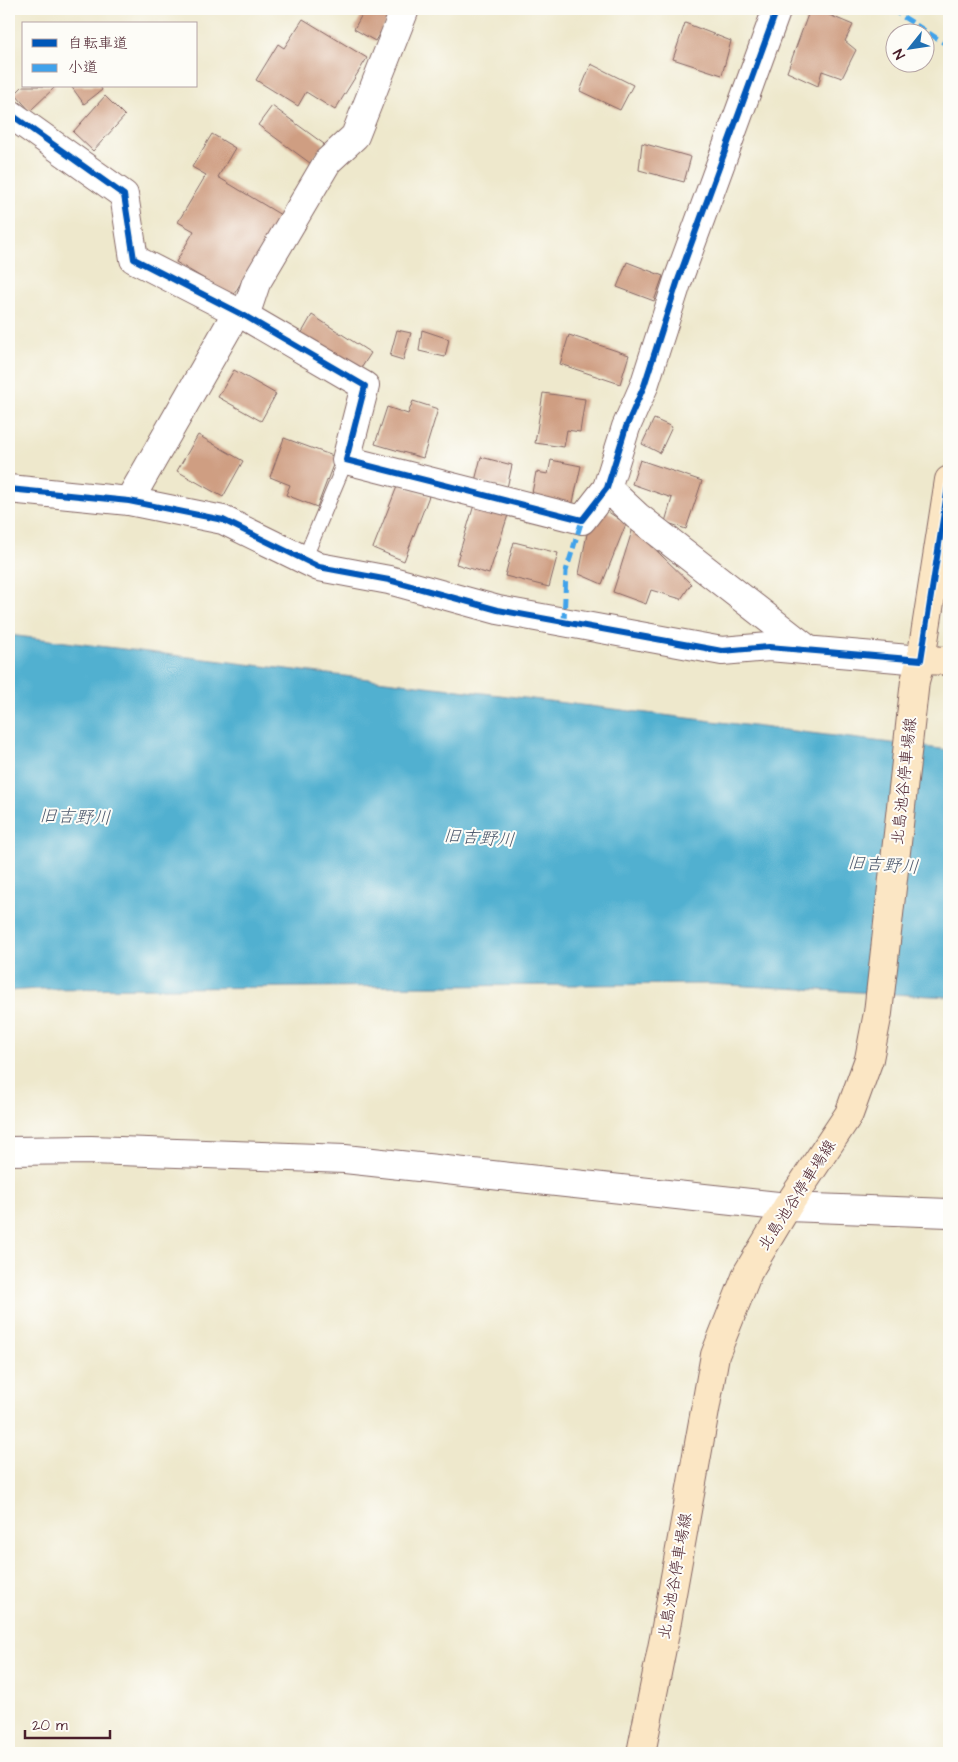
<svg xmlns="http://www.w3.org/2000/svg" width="958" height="1762" viewBox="0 0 958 1762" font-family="'Architects Daughter','Klee One',sans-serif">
<rect width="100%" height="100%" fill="#fdfcf7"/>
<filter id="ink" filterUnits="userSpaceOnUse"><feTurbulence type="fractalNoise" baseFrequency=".02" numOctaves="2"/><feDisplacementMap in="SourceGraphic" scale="10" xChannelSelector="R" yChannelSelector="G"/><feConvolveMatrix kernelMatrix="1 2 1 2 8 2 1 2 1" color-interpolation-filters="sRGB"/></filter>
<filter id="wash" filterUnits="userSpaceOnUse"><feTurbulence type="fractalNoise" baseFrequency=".0096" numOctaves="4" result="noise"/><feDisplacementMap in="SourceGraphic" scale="20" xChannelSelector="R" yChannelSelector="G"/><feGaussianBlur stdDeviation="1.12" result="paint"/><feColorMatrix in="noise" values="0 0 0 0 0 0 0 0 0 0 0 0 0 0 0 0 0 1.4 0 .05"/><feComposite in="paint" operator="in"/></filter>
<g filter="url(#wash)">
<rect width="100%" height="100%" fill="#eee8cc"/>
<polygon fill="#51b0d0" stroke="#4e687e" points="9,635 949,750 949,997 709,984 37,989 9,991"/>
<g id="blocks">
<g fill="#cf9e82">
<polygon points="365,9 374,9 389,18 375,41 354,29"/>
<polygon points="810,9 815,9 853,25 845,41 856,50 842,78 822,71 818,86 787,72"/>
<polygon points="303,19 367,58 335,110 306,92 298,106 256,80 278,44 284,48"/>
<polygon points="685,23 731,41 722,75 673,59"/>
<polygon points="591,64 633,85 620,110 580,91"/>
<polygon points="23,86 56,86 30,111 15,94"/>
<polygon points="71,86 100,86 102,90 84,104"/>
<polygon points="105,96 125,116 93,151 73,132"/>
<polygon points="272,106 324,144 310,163 258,125"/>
<polygon points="212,134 235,148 218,177 281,215 233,296 176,262 194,231 178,222 206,175 192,167"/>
<polygon points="642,143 691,157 684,182 639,170"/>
<polygon points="627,262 663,276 654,301 617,287"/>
<polygon points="312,315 371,353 358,373 300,336"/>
<polygon points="397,330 411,333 403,360 390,356"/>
<polygon points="422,330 449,339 445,357 419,351"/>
<polygon points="569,335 629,355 620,384 560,364"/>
<polygon points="234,370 276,394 261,421 218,397"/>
<polygon points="543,393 585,399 580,432 567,430 564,447 535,443"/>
<polygon points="413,401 438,409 423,458 375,444 387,407 408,414"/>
<polygon points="654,419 672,427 660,453 642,444"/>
<polygon points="198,435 243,461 223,497 177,471"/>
<polygon points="284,438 336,457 317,507 286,495 290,485 270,477"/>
<polygon points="481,457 512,465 507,488 475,481"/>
<polygon points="551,460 581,466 572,507 531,498 536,472 548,474"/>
<polygon points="640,460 702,481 686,529 665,522 672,498 632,484"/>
<polygon points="398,484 429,496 404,561 373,548"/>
<polygon points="474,505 508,515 489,574 456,564"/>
<polygon points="607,511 626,524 602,584 579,574 588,529"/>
<polygon points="633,528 691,584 681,599 651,590 646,604 613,592"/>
<polygon points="514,542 558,553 549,587 505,576"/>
</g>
</g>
</g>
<g filter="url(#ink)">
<use href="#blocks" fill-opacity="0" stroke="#836563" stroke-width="1"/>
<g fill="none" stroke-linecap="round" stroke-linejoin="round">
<g stroke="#836563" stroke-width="16">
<polyline id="lane" points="304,560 346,460"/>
</g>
<g stroke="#836563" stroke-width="30">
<g id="street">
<polyline points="9,113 124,195 134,259 245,316 365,386 346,460 582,520 607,488 626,427 644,386 678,280 777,9"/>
<polyline points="245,316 256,283 328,161 355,136 405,9"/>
<polyline points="607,488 637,516 810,651"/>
<polyline points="9,489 129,501 223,520 319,567 389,580 498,610 722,651 769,647 921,660"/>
<polyline points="129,501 237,312"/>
<polyline points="9,1151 91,1150 345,1159 787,1207 949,1213"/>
</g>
</g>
<g stroke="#836563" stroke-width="30">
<g id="secondary">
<polyline points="921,660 949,661"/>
<polyline points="641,1753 664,1638 715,1355 748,1272 787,1207 849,1114 869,1059 878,1013 915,681 921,660 949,480"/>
</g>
</g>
<use href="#lane" stroke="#fff" stroke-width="14"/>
<use href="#street" stroke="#fff" stroke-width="28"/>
<use href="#secondary" stroke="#fbe6c4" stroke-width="28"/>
<g stroke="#40a2eb" stroke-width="5" stroke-dasharray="10 5" stroke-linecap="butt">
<polyline points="891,9 949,46"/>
<polyline points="564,622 566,571 582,520"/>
</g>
<g stroke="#fdfcf7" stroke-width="9">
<g id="cycleway">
<polyline points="9,113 124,195 134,259 245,316 365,386 346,460 582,520 607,488 626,427 644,386 678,280 777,9"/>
<polyline points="9,489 129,501 223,520 319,567 389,580 498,610 722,651 769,647 921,660 949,480"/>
</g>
</g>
<use href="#cycleway" stroke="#0057b8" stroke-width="6"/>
</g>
</g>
<g text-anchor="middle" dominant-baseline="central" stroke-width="4" stroke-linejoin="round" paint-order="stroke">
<g font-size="16" fill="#4a1f2b" stroke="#fdfcf7">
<text transform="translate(904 781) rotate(-84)">北島池谷停車場線</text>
<text transform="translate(797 1195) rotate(-57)">北島池谷停車場線</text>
<text transform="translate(675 1576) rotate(-80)">北島池谷停車場線</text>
</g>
<g font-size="18" font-style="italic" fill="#4d596d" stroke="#fdfcf7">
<text transform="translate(75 817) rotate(2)">旧吉野川</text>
<text transform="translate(479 838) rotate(4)">旧吉野川</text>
<text transform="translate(883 865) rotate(4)">旧吉野川</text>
</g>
</g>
<rect width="958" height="1762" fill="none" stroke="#fdfcf7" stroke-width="30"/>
<rect x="22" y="22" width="175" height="65" fill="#fdfcf7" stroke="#b5a4a5"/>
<rect x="32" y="39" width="25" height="8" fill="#0057b8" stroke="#b5a4a5"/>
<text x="68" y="48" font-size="15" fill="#4a1f2b">自転車道</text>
<rect x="32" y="64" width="25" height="8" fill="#40a2eb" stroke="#b5a4a5"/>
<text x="68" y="72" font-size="15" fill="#4a1f2b">小道</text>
<g transform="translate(910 48) rotate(240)"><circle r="24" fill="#fdfcf7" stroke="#b5a4a5"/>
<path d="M0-4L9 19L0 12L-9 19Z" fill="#1f6fb2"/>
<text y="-8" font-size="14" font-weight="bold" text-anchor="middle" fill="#4a1f2b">N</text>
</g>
<path d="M25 1730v8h85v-8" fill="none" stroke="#4a1f2b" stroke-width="2.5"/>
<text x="32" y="1730" font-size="15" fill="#4a1f2b" stroke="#fdfcf7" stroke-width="4" paint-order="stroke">20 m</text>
</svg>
